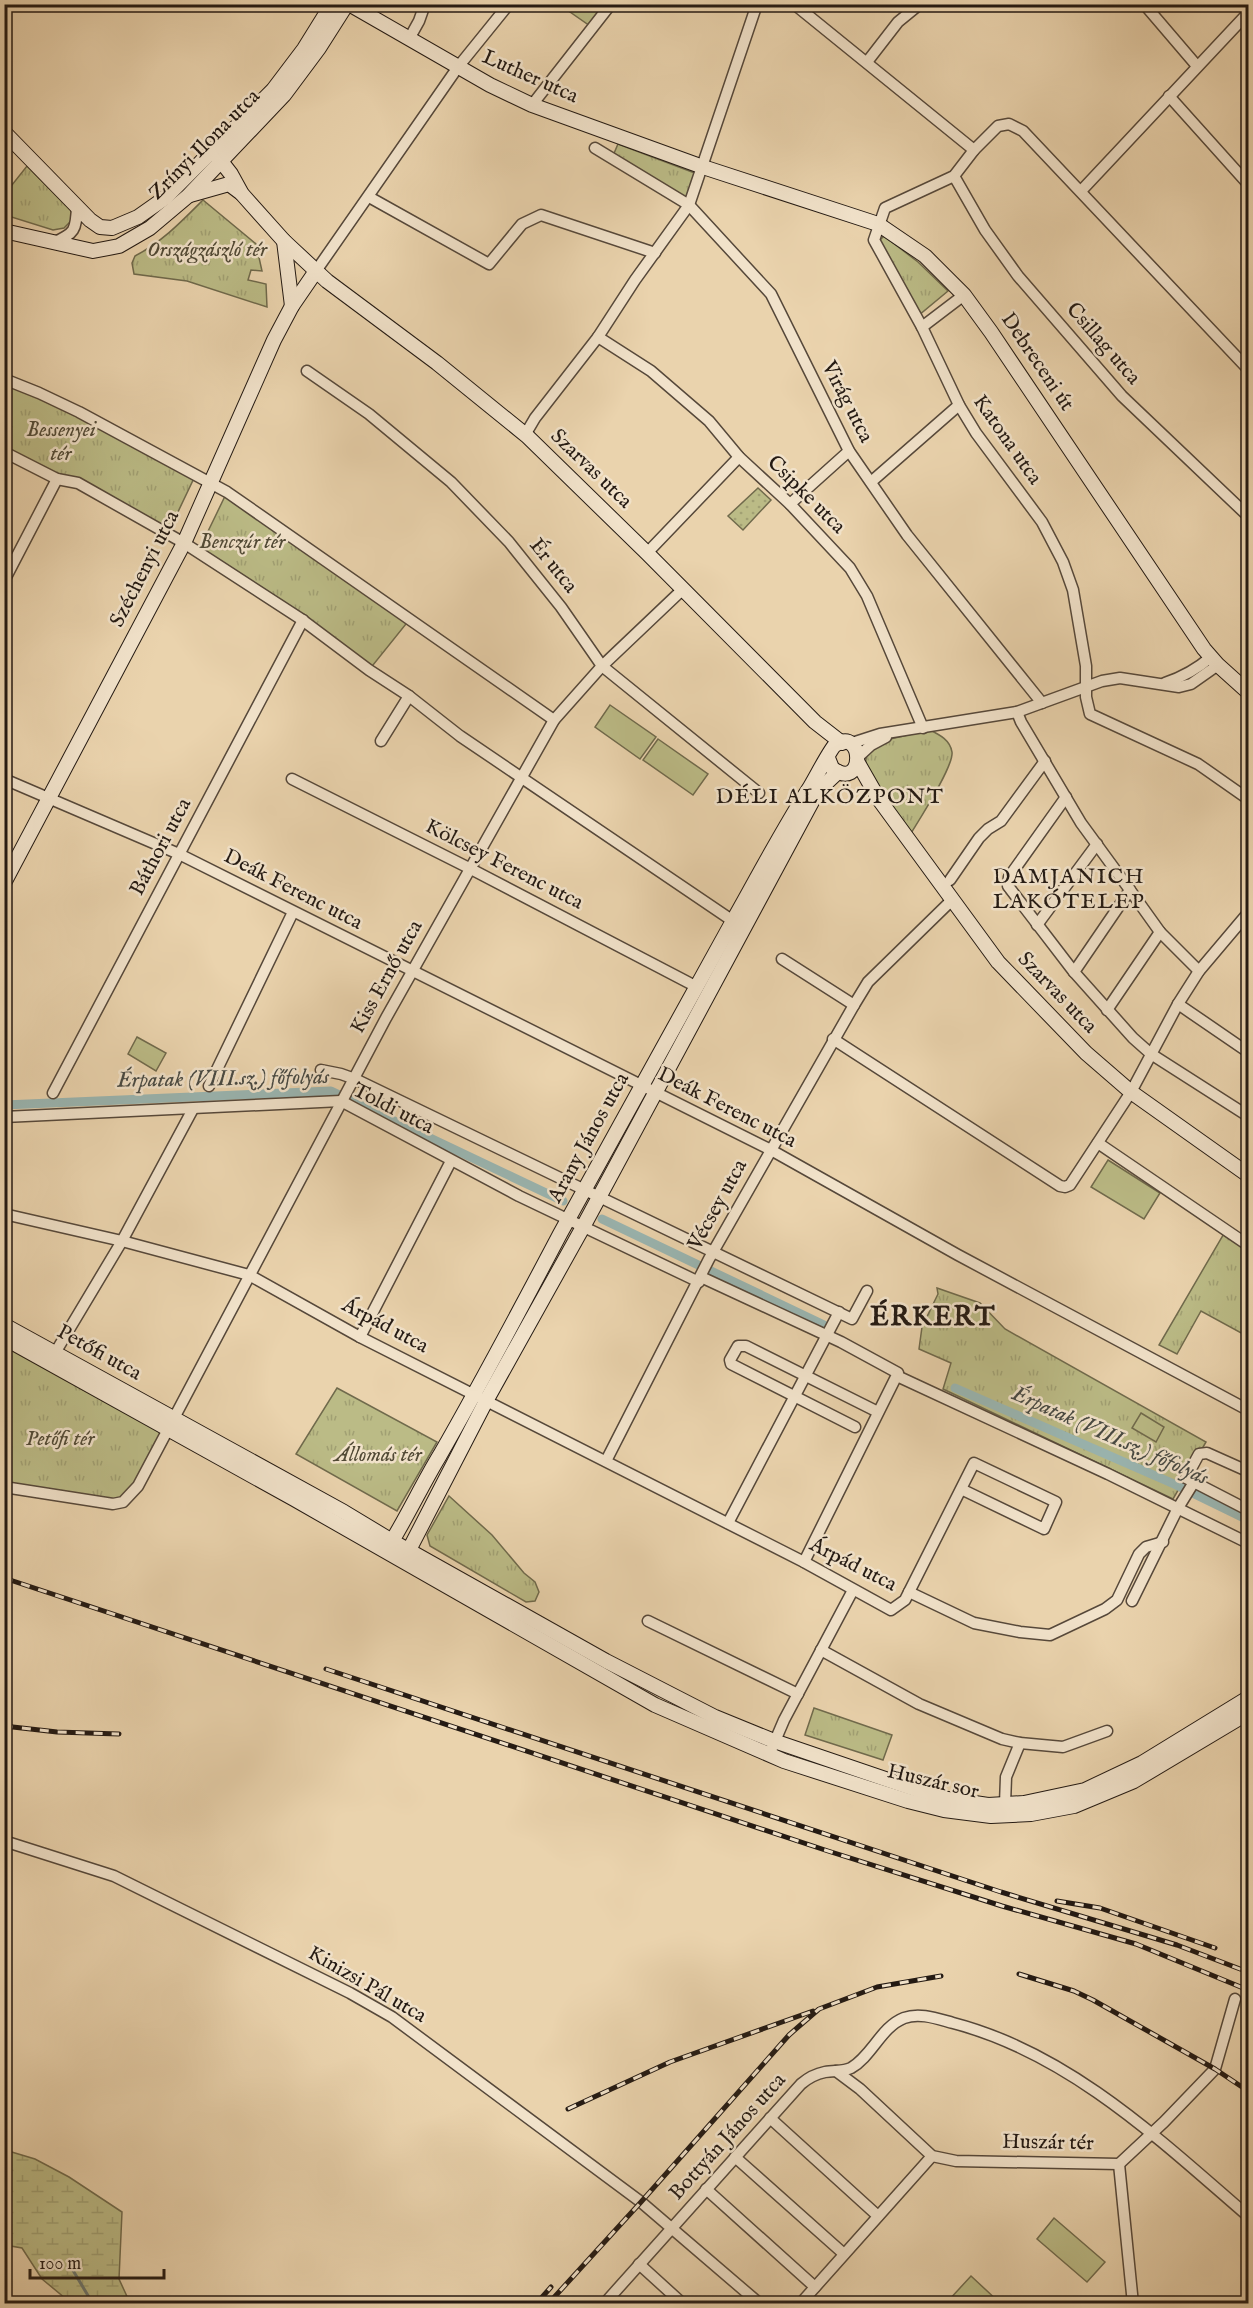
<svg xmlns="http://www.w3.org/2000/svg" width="1253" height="2308" viewBox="0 0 1253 2308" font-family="'IM FELL English',serif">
<defs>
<pattern id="grass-dots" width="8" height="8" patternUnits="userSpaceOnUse" patternTransform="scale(1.5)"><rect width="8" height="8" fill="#bbbb86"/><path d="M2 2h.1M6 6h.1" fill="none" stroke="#a1a073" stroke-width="1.8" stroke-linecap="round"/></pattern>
<pattern id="wetland-marsh" width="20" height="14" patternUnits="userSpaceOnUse" patternTransform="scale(1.5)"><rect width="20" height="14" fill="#bbbb86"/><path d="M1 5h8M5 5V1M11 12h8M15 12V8" fill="none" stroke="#a1a073"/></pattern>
<pattern id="park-tufts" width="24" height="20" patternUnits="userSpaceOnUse" patternTransform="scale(1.5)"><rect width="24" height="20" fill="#bbbb86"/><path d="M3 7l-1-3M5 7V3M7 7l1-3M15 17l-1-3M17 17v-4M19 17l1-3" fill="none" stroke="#a1a073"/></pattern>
</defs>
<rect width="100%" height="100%" fill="#ead3ad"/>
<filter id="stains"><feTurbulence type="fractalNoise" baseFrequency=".00333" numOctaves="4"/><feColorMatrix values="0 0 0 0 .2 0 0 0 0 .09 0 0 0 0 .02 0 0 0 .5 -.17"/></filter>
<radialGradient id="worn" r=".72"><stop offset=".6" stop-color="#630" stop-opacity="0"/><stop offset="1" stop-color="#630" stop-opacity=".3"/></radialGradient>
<polygon fill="url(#grass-dots)" stroke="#706a4c" stroke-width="1.5" points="758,488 771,500 743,530 728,516"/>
<polygon fill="url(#wetland-marsh)" stroke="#706a4c" stroke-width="1.5" points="5,2150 35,2159 69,2177 122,2212 119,2279 130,2303 71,2303 42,2279 22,2248 5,2245"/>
<g fill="url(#park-tufts)" stroke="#706a4c" stroke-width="1.5">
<polygon points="560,5 611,5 593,28"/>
<polygon points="618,144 700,175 689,205 612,158"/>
<polygon points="27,166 72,210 71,221 64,228 53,230 5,215 4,195"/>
<path d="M203,200L256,244L262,271L251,270L248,280L266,284L267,307L187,281L134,274L132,263L135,256C162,242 181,222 203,200Z"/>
<polygon points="884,236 918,262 948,291 919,315 878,242"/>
<polygon points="4,379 195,476 167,535 78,483 5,452"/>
<polygon points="227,492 410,619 369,670 198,552"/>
<path d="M930,730C940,735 950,740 952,752C954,766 919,820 910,835L865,767L868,744Z"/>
<polygon points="1226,1230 1248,1247 1248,1324 1243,1334 1201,1311 1177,1354 1159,1345"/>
<polygon points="937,1288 980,1303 1005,1329 1206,1442 1173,1499 943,1389 951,1363 919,1349 922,1327 938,1294"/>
<polygon points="4,1344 164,1433 137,1486 120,1502 5,1485"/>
<polygon points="337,1388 437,1442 397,1511 296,1454"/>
<polygon points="449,1496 492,1535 524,1573 535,1582 539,1592 535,1601 526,1602 430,1546 427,1535"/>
<polygon points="814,1708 892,1735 883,1760 805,1735"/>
</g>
<g fill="#bbbb86" stroke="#706a4c" stroke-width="1.5">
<polygon points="610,705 656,737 640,759 595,727"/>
<polygon points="658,739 708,774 693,795 643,760"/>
<polygon points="137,1037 166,1053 156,1071 128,1054"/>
<polygon points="1108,1160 1160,1193 1144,1219 1091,1187"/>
<polygon points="1141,1413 1164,1427 1156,1442 1132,1428"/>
<polygon points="1054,2218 1105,2262 1087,2282 1037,2239"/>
<polygon points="971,2276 1000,2303 951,2304 948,2301"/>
</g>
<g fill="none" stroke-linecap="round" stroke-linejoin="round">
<polyline stroke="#6b7872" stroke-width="3" points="68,2262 93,2304"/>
<g stroke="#9ab6b2" stroke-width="9">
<polyline points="4,1105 331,1091 563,1201"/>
<polyline points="602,1219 824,1325"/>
<polyline points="955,1388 1174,1484 1248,1520"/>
</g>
<g stroke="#56483a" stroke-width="13">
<g id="street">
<polyline points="794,4 974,150"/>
<polyline points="1144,4 1197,66"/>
<polyline points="409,39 419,21 425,4"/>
<polyline points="867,62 898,22 920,4"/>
<polyline points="1169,96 1248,184"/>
<polyline points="532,105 611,4"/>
<polyline points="595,148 689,205 771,294 849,451 907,535 1042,703"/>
<polyline points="954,176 985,230 1018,276 1122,396 1248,516"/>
<polyline points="1081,191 1248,13"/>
<polyline points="369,197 489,264 522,224 541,215 655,253"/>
<path d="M53,243C75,233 76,231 77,206"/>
<polyline points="316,271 458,67 509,4"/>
<polyline points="922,327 964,295"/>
<polyline points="598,337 651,371 709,421 739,457 790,504 850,568 867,596 923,728"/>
<polyline points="1248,369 1023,131 1009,124 998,126 974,150 954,176 885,208 874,240 922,327 959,405 976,433 1042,522 1063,562 1073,590 1086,666 1086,697 1090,714 1198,764 1248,799"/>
<polyline points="307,371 369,414 451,482 509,542 561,607 602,666 759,793"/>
<polyline points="4,379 39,393 79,412 227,492 554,720"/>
<polyline points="525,435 535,418 598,337 635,280 689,205 757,4"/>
<polyline points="4,452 57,479 78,483 184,543 301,619 369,670 409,696 460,736 733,921"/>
<polyline points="871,482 959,405"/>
<polyline points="790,504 849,451"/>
<polyline points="647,553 739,457"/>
<polyline points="4,581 57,479"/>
<path d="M1165,683C1183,677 1196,670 1211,657"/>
<polyline points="1017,712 1021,722 1081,823 1130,890 1160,932 1199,971"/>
<polyline points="381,741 409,696"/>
<polyline points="849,744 880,734 1017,712 1102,681 1120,678 1179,687 1191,684 1218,665"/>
<polyline points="858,757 871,745 886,737"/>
<polyline points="4,779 179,854 771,1150 958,1255 1248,1410"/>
<polyline points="292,779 469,868 697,987"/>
<polyline points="1066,797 1009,877 1008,886 1074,972 1133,1038 1151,1054 1248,1116"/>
<polyline points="950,880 979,838 988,829 1001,821 1045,761"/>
<polyline points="1037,925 1097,844"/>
<polyline points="782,959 854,1005"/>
<polyline points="1074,972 1130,890"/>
<polyline points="1178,1004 1248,1052"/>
<polyline points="1107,1010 1160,932"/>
<polyline points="833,1039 1060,1186 1065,1187 1070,1185 1131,1092 1178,1004 1199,971 1248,913"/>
<polyline points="321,1070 341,1074 355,1079 852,1319 867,1291"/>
<polyline points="209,1086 293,912"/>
<polyline points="53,1093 303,620"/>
<polyline points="4,1117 341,1101 519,1196 699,1282"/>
<polyline points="1098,1143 1248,1245"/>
<polyline points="4,1214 122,1241 249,1275 360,1337 804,1562 891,1610 905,1600 974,1463 1056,1502 1044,1529 961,1489"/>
<polyline points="701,1277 841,1342 898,1373 804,1562"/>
<polyline points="360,1337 451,1161"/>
<polyline points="55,1353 122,1241 193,1109"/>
<polyline points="897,1376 1108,1474 1248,1543"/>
<polyline points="855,1427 731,1364 730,1360 738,1346 746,1346 878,1412"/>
<polyline points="606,1461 709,1259 854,1005 868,982 952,900"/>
<polyline points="1248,1464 1245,1470 1207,1453 1199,1454 1186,1478 1248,1510"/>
<polyline points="4,1487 113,1504 123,1502 138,1486 386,1018 554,720 602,666 682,590"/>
<polyline points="728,1523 839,1312"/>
<polyline points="909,1592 974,1623 1020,1632 1050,1635 1105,1609 1117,1600 1139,1554 1146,1547 1163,1542"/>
<polyline points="1132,1601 1178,1508 1194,1482"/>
<polyline points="648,1621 798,1694"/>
<polyline points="821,1650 919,1704 1002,1739 1020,1743 1063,1747 1107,1731"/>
<polyline points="769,1755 784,1720 853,1590"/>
<polyline points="1005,1804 1006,1777 1020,1743"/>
<polyline points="4,1841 114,1876 350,1993 392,2017 641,2202 760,2304"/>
<polyline points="836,2071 860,2089 932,2156 956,2161 1119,2164 1164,2122 1215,2069 1235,1999"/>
<polyline points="770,2118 878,2216"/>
<polyline points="735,2157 844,2254"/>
<polyline points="1119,2164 1133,2304"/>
<polyline points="706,2189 815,2287"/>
<polyline points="639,2264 683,2304"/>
<path d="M604,2304L801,2084C808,2078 815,2074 825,2072C834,2070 843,2072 851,2068C872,2056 881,2027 904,2018C920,2012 938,2019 953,2023C1069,2053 1160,2140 1248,2216"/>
<polyline points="800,2304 932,2156"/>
</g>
</g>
<g stroke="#241a13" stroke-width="16">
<g id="secondary">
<polyline points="349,4 490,85 532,105 703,167 878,224 925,256 964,295 991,332 1204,649 1218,665 1248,692"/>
<polyline points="4,132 90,220 100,227 112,228 138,217 165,198 273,90 304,49 332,4"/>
<polyline points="213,151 231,174 242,194 284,241 327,281 437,363 527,436 647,553 815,722 842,743"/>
<polyline points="190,195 229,184 241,193"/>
<polyline points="4,231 93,251 119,246 150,228 188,196 284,95 319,48 347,4"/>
<polyline points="284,241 292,306"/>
<polyline points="858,763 878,798 998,962 1086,1053 1131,1092 1248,1175"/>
<polyline points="4,883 184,543 274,340 292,306 316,271"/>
<polyline points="4,1325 344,1512 392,1541 606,1661 715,1717 774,1741 941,1798 988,1805 1024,1803 1085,1790 1142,1763 1248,1698"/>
<polyline points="4,1338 294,1499 655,1705 784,1761 908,1801 944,1810 991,1816 1031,1814 1074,1806 1134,1781 1248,1713"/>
<path d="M392,1541C409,1513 423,1483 440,1455C482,1382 521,1308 560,1234C617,1129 675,1024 734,919C759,875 782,830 810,787C815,779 831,748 835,745C865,726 865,793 832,768L828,758"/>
<polyline points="409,1550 486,1401 583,1227 814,798 821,788 838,772"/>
</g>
</g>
<use href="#street" stroke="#f1e2ca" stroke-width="10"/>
<use href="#secondary" stroke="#f1e2ca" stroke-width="14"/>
<g stroke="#241a13" stroke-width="5">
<g id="rail">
<polyline points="4,1578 828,1851 1002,1906 1136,1944 1248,1990"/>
<polyline points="326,1669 1001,1892 1177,1945 1248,1972"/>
<polyline points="4,1726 57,1732 119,1734"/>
<polyline points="1057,1901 1100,1908 1215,1948"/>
<polyline points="1019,1974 1074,1991 1093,2000 1215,2069 1248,2091"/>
<polyline points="568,2109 670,2062 813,2011"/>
<polyline points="536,2304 551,2287"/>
<polyline points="548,2304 641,2202 789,2035 819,2009 877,1987 941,1976"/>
</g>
</g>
<use href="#rail" stroke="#f1e2ca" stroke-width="3" stroke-dasharray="9" stroke-linecap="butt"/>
</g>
<g text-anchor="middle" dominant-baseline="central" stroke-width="5" stroke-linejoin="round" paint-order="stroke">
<g font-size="21" fill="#241a13" stroke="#f1e2ca">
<text transform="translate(530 77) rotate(24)">Luther utca</text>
<text transform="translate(205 145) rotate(-45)">Zrínyi Ilona utca</text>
<text transform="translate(1103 344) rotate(49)">Csillag utca</text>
<text transform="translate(1037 362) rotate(56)">Debreceni út</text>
<text transform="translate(847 402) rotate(63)">Virág utca</text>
<text transform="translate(1007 440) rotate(55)">Katona utca</text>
<text transform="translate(591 469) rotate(44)">Szarvas utca</text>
<text transform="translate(806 495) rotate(45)">Csipke utca</text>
<text transform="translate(553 566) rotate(51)">Ér utca</text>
<text transform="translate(145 569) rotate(-63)">Széchenyi utca</text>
<text transform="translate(161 847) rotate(-62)">Báthori utca</text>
<text transform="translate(504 865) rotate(27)">Kölcsey Ferenc utca</text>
<text transform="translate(293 890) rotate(27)">Deák Ferenc utca</text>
<text transform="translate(387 977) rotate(-61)">Kiss Ernő utca</text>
<text transform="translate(1057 993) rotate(46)">Szarvas utca</text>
<text transform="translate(727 1108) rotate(27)">Deák Ferenc utca</text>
<text transform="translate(393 1109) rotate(27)">Toldi utca</text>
<text transform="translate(589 1138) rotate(-61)">Arany János utca</text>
<text transform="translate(718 1205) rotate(-61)">Vécsey utca</text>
<text transform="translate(385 1326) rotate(28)">Árpád utca</text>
<text transform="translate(99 1353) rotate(29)">Petőfi utca</text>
<text transform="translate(853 1565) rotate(27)">Árpád utca</text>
<text transform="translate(933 1782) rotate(13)">Huszár sor</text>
<text transform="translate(367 1985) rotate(30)">Kinizsi Pál utca</text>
<text transform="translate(728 2137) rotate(-48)">Bottyán János utca</text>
<text transform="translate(1048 2143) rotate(1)">Huszár tér</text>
</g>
<g font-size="21" font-style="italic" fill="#514a36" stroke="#f1e2ca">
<text x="207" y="250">Országzászló tér</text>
<text x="61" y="430">Bessenyei<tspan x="61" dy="24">tér</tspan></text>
<text x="242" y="542">Benczúr tér</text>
<text x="60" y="1439">Petőfi tér</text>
<text x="378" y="1455">Állomás tér</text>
</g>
<g font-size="22" letter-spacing="1.5" fill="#241a13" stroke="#f1e2ca">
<text x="830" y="797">DÉLI ALKÖZPONT</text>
<text x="1069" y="877">DAMJANICH<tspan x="1069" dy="25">LAKÓTELEP</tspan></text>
</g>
<g font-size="22" font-style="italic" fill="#474943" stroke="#f1e2ca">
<text transform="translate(223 1079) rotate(-1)">Érpatak (VIII.sz.) főfolyás</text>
<text transform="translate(1110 1436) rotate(24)">Érpatak (VIII.sz.) főfolyás</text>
</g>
<g font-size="27" font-weight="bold" letter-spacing="1.5" fill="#241a13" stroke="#f1e2ca">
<text x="933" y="1318">ÉRKERT</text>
</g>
</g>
<rect width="1253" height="2308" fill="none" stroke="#ead3ad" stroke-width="24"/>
<rect x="6" y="6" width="1241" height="2296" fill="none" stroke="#241a13" stroke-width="3"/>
<rect x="12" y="12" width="1229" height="2284" fill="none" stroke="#241a13" stroke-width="1.5"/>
<path d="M30 2269v9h134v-9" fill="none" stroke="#241a13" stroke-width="3"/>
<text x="39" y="2269" font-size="18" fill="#241a13" stroke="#f1e2ca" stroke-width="4.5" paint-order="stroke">100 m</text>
<rect width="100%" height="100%" filter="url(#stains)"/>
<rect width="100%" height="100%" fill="url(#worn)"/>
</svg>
